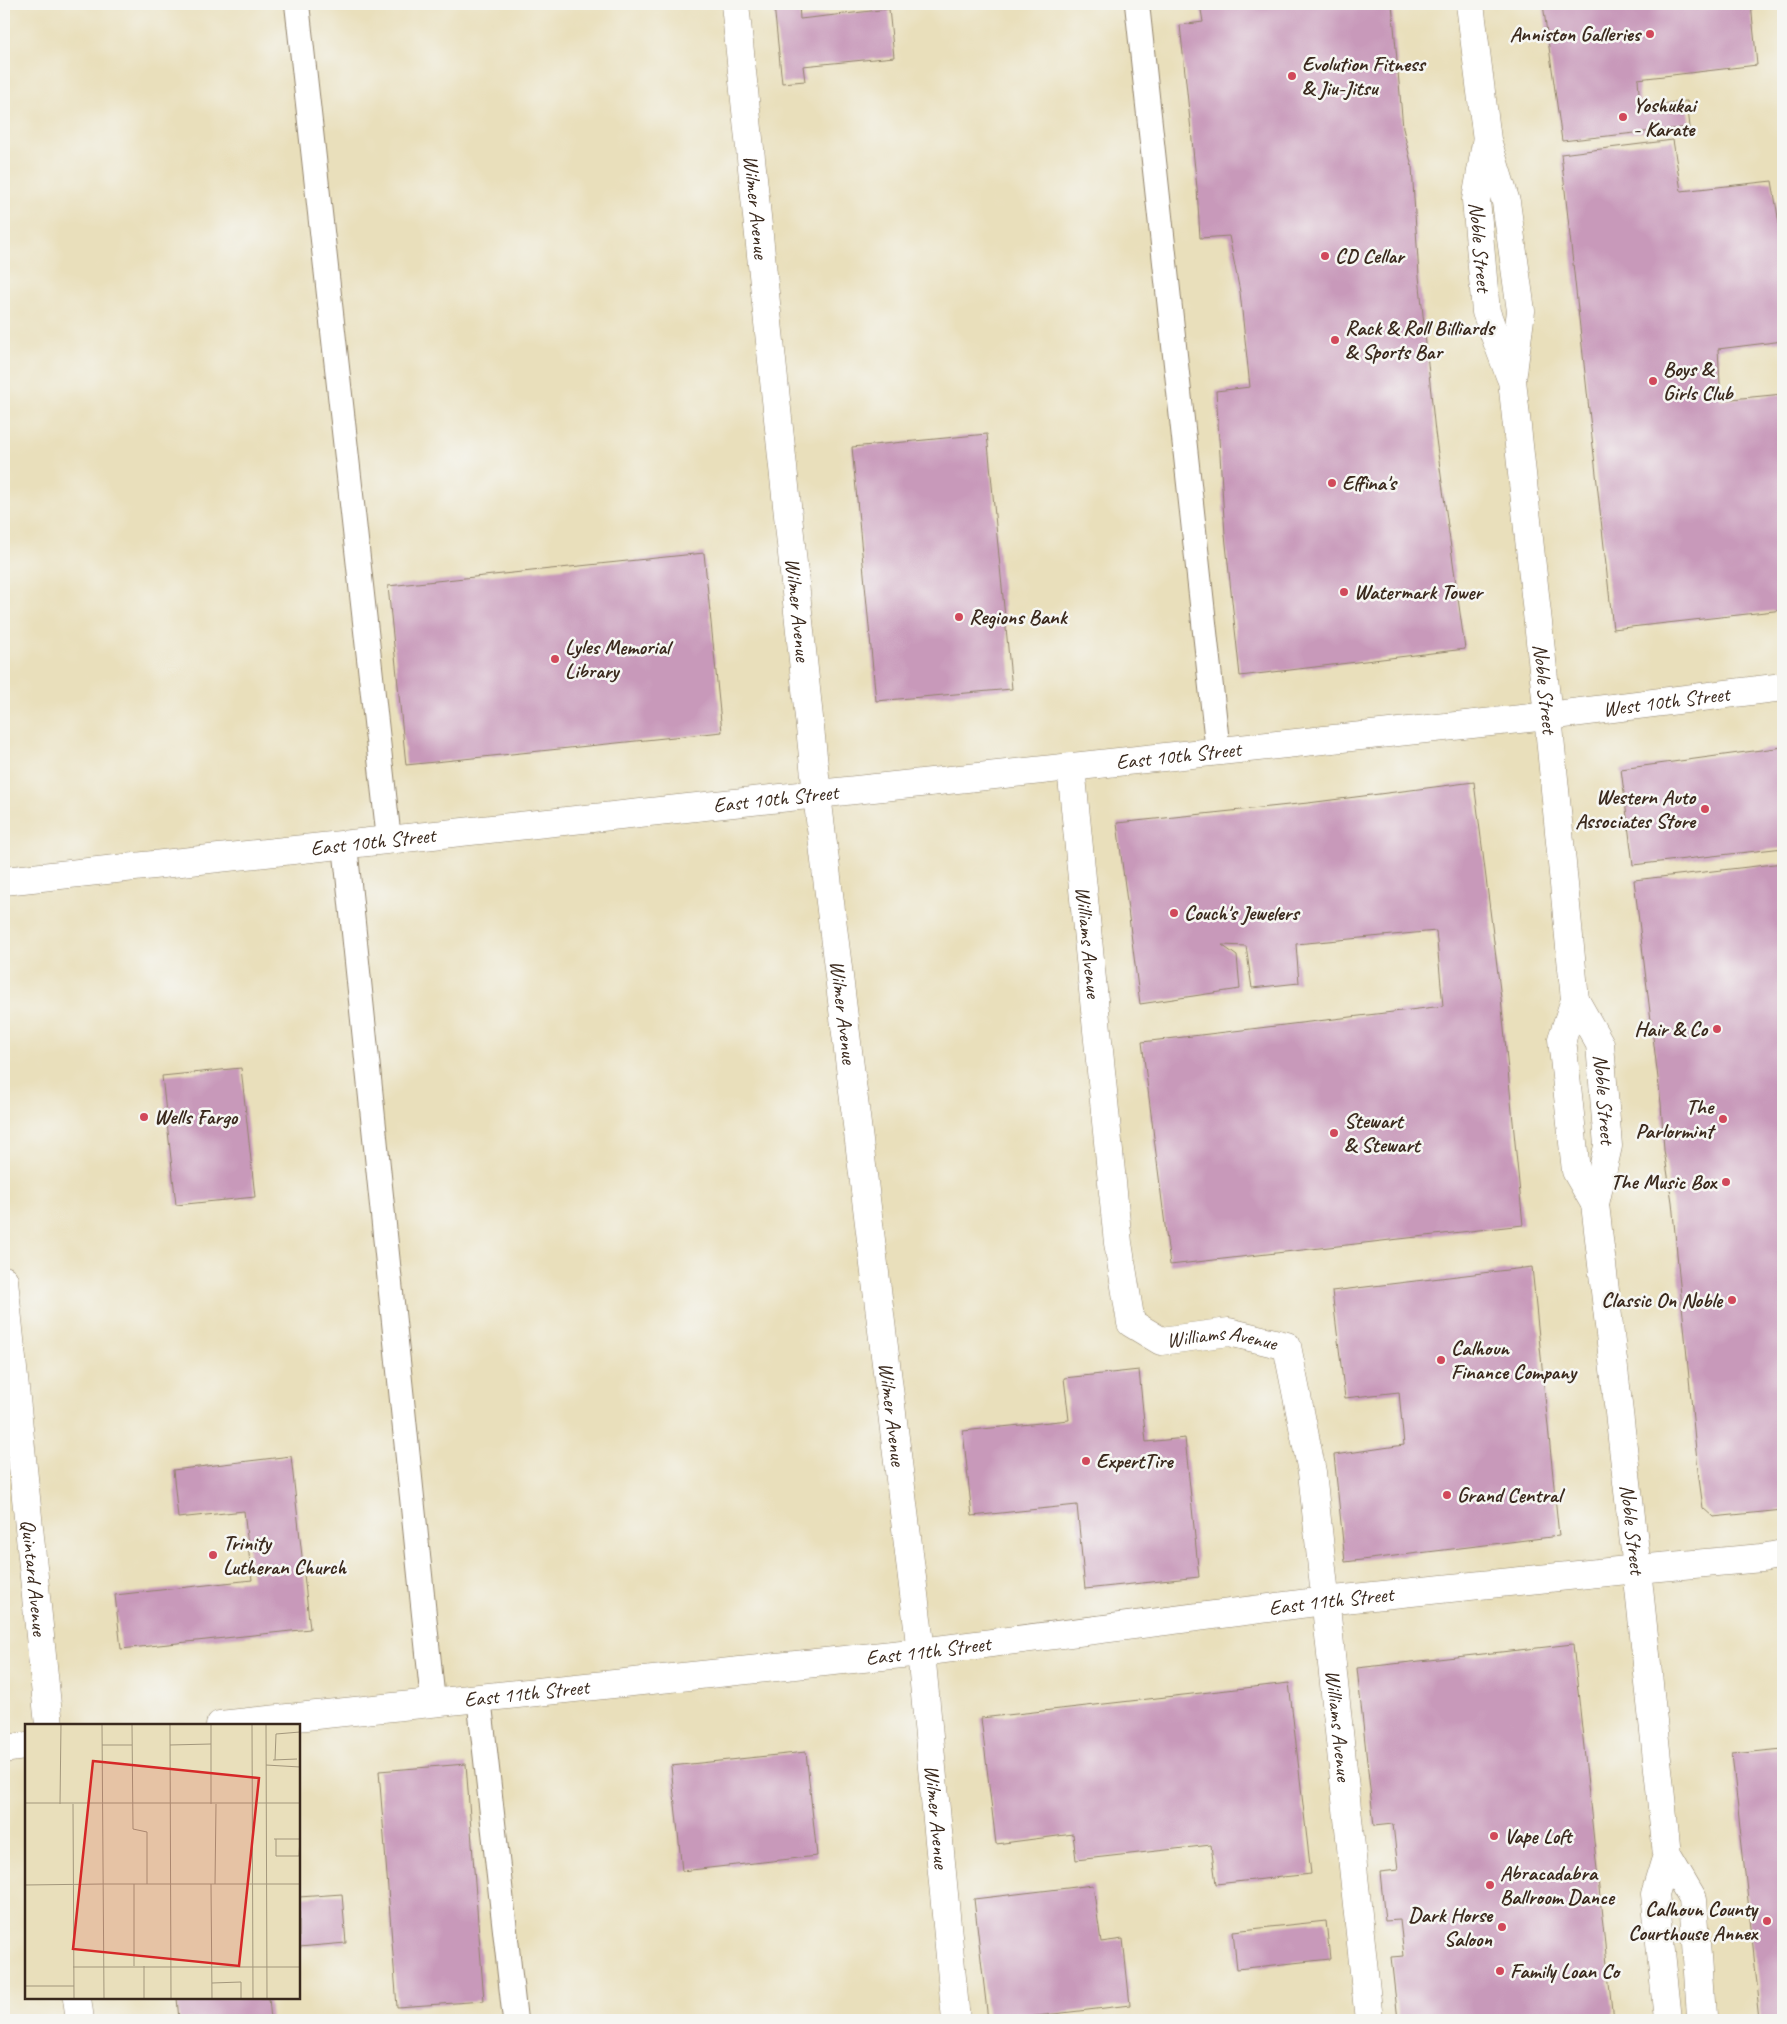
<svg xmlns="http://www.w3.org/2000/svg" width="1787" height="2024" viewBox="0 0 1787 2024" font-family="Caveat,sans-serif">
<rect width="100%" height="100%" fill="#f6f6f2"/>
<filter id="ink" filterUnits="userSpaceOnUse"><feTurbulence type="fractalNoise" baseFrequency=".02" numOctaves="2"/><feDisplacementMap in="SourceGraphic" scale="10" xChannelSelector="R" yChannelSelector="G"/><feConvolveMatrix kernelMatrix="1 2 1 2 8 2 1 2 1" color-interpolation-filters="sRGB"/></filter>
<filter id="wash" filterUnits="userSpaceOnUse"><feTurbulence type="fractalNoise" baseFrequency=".0096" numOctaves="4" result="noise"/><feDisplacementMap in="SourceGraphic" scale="20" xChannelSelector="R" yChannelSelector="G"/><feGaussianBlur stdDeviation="1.12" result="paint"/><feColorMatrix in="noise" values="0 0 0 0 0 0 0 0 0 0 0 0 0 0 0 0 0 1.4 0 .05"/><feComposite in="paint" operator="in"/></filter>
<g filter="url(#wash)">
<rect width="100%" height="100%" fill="#e9dfbb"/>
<g id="blocks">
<g fill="#c899ba">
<polygon points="799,4 800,19 889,9 894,57 803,66 805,81 782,83 774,5"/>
<polygon points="1200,4 1392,4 1403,128 1412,167 1419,276 1435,432 1465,649 1240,676 1225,535 1216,391 1250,387 1240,292 1229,236 1200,238 1197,188 1180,25 1203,22"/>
<polygon points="1543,4 1751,4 1757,65 1638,79 1640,106 1687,101 1690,127 1562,141"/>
<polygon points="1673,140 1681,191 1772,181 1783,247 1783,341 1718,349 1721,400 1783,394 1783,610 1613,629 1561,154"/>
<polygon points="987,434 1012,689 876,701 852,447"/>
<polygon points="704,553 722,732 406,765 388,586"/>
<polygon points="1783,747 1783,848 1633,865 1621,769"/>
<polygon points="1474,782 1501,998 1523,1225 1170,1265 1142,1042 1443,1006 1436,931 1296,944 1299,983 1252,988 1246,946 1222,945 1237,956 1240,989 1140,1004 1117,823 1308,803"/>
<polygon points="1783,863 1783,1510 1713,1517 1703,1508 1698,1471 1672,1202 1664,1150 1661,1103 1634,880"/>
<polygon points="241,1068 255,1197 176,1205 162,1076"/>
<polygon points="1532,1267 1559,1536 1345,1562 1334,1455 1404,1445 1399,1392 1345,1398 1332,1291"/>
<polygon points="1139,1370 1146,1442 1185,1438 1199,1577 1085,1589 1077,1505 972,1516 963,1431 1069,1420 1064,1378"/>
<polygon points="291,1456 310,1629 121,1649 115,1595 252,1580 244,1511 178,1518 173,1470"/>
<polygon points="1573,1644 1613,2020 1398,2020 1391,1957 1404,1956 1400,1920 1385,1921 1380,1872 1398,1870 1393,1824 1374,1826 1357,1668"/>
<polygon points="1289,1683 1311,1874 1216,1884 1211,1845 1076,1860 1073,1834 996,1844 981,1718"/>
<polygon points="1783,1749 1783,2020 1761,2020 1732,1754"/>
<polygon points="806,1752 817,1856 682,1871 671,1766"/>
<polygon points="466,1764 484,2001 397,2007 379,1771"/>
<polygon points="1093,1885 1101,1942 1123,1939 1130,2005 1003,2020 988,2020 974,1899"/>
<polygon points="342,1894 346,1943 299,1947 299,1897"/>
<polygon points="1326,1921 1330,1959 1237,1969 1233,1931"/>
<polygon points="177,1998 269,1998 271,2020 179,2020"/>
</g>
</g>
</g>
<g filter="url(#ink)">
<use href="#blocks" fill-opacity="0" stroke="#92846c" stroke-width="1"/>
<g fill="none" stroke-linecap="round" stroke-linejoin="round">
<g stroke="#92846c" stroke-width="26">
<g id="service">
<polyline points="297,4 389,840"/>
<polyline points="1137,4 1218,752"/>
<polyline points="345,845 433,1702"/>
<polyline points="479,1697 515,2020"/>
</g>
</g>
<g stroke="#92846c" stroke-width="29">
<g id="minor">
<path id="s1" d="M735,4L817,795L921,1652L956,2020"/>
<path id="s2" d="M1071,767L1118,1243L1131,1323L1161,1341L1229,1332L1287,1346L1312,1472L1369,2020"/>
<polyline points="1637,1569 1762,1558 1783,1554"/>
</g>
</g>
<g stroke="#92846c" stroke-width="29">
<g id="tertiary">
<path id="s3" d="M4,881L1548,716"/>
<path id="s4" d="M220,1725L921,1652L1324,1601L1637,1569"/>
<polyline points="4,1749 26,1746"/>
</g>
</g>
<g stroke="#92846c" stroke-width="29">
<g id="secondary">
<path id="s5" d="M1470,4L1487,140L1506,202L1521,311L1512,380L1548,716L1575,1000L1562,1039L1576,1171L1595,1204"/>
<path id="s6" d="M1486,143L1476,200L1486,312L1510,376"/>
<path id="s7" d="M1548,716L1783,687"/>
<path id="s8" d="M1575,1000L1600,1044L1608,1146L1595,1204L1637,1569L1667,1855L1655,1894L1668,2020"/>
<polyline points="1667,1855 1693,1899 1701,2016 1700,2020"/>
</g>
</g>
<g stroke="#92846c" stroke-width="29">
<g id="trunk">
<path id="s9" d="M4,1280L49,1725"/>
<polyline points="77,1998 80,2020"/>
</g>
</g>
<use href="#service" stroke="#fff" stroke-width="24"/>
<use href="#minor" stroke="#fff" stroke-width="28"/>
<use href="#tertiary" stroke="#fff" stroke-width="28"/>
<use href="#secondary" stroke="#fff" stroke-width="28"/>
<use href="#trunk" stroke="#fff" stroke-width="28"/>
</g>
</g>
<g fill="#d1495b" stroke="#f6f6f2" stroke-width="2">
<circle cx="1650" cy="34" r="5"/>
<circle cx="1292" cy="76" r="5"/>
<circle cx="1623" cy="117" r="5"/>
<circle cx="1325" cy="256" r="5"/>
<circle cx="1335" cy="340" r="5"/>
<circle cx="1653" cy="381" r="5"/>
<circle cx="1332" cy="483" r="5"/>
<circle cx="1344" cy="592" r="5"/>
<circle cx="959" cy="617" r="5"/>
<circle cx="555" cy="659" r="5"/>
<circle cx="1705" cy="809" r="5"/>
<circle cx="1174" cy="913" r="5"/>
<circle cx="1717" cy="1029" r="5"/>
<circle cx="144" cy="1117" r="5"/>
<circle cx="1723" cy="1119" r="5"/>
<circle cx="1334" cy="1133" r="5"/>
<circle cx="1726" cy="1182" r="5"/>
<circle cx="1732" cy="1300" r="5"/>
<circle cx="1441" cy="1360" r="5"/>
<circle cx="1086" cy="1461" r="5"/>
<circle cx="1447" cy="1495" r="5"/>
<circle cx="213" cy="1555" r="5"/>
<circle cx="1494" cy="1836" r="5"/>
<circle cx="1490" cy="1885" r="5"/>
<circle cx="1767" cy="1921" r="5"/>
<circle cx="1502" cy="1927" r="5"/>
<circle cx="1500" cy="1971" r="5"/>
</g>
<g text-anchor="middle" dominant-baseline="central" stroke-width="5" stroke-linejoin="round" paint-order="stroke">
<g font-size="21" font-weight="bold" fill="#3b2a1e" stroke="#f6f6f2" text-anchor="start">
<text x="1640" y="34" text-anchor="end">Anniston Galleries</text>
<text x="1302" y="64">Evolution Fitness<tspan x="1302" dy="24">&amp; Jiu-Jitsu</tspan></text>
<text x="1633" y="105">Yoshukai<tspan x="1633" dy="24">- Karate</tspan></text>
<text x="1335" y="256">CD Cellar</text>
<text x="1345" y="328">Rack &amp; Roll Billiards<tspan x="1345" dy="24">&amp; Sports Bar</tspan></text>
<text x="1663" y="369">Boys &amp;<tspan x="1663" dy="24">Girls Club</tspan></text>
<text x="1342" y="483">Effina's</text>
<text x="1354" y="592">Watermark Tower</text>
<text x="969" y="617">Regions Bank</text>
<text x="565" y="647">Lyles Memorial<tspan x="565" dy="24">Library</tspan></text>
<text x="1695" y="797" text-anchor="end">Western Auto<tspan x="1695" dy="24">Associates Store</tspan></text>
<text x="1184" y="913">Couch's Jewelers</text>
<text x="1707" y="1029" text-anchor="end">Hair &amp; Co</text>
<text x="1713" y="1107" text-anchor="end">The<tspan x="1713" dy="24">Parlormint</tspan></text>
<text x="154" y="1117">Wells Fargo</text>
<text x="1344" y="1121">Stewart<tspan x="1344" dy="24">&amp; Stewart</tspan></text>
<text x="1716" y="1182" text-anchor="end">The Music Box</text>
<text x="1722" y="1300" text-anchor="end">Classic On Noble</text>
<text x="1451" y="1348">Calhoun<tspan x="1451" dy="24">Finance Company</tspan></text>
<text x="1096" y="1461">ExpertTire</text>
<text x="1457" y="1495">Grand Central</text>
<text x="223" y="1543">Trinity<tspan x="223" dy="24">Lutheran Church</tspan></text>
<text x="1504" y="1836">Vape Loft</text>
<text x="1500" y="1873">Abracadabra<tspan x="1500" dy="24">Ballroom Dance</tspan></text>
<text x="1757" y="1909" text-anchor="end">Calhoun County<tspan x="1757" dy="24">Courthouse Annex</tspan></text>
<text x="1492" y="1915" text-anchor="end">Dark Horse<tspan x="1492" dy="24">Saloon</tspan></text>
<text x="1510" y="1971">Family Loan Co</text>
</g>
<g font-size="21" fill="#3b2a1e" stroke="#f6f6f2">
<text stroke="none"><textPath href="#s1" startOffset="204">Wilmer Avenue</textPath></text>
<text stroke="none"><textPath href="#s6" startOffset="105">Noble Street</textPath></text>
<text stroke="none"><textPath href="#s1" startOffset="609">Wilmer Avenue</textPath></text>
<text stroke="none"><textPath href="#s5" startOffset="692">Noble Street</textPath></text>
<text stroke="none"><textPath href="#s7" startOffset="119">West 10th Street</textPath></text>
<text stroke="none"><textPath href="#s3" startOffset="1181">East 10th Street</textPath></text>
<text stroke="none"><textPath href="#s3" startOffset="776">East 10th Street</textPath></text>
<text stroke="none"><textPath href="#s3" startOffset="371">East 10th Street</textPath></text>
<text stroke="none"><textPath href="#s2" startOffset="176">Williams Avenue</textPath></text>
<text stroke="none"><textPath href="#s1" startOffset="1014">Wilmer Avenue</textPath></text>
<text stroke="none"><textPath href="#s8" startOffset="106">Noble Street</textPath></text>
<text stroke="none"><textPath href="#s2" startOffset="656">Williams Avenue</textPath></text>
<text stroke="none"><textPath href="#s1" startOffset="1419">Wilmer Avenue</textPath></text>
<text stroke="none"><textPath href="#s8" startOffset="540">Noble Street</textPath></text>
<text stroke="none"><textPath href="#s9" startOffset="299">Quintard Avenue</textPath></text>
<text stroke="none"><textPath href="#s4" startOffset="1118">East 11th Street</textPath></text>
<text stroke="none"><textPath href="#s4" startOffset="712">East 11th Street</textPath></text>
<text stroke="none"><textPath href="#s4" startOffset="308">East 11th Street</textPath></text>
<text stroke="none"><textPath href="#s2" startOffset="1106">Williams Avenue</textPath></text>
<text stroke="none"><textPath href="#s1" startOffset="1824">Wilmer Avenue</textPath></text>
</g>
</g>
<g transform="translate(25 1724)">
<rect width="275" height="275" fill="#e9dfbb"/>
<path fill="none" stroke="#a3977c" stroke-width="1" d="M77,0L79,275M107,0L108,105L122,108V160M145,0L146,275M186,0V80M227,0L228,275M241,0L242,275M77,21H107M145,21L186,20M248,36L272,35M250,36L251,10L275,8M241,41L275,43M0,79H275M35,80L36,0M48,80L49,275M249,115H274M251,115V132H274L275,113M78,160H275M109,160V242M186,160L187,275M190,160L191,80M0,161L78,160M119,242V275M48,243H275M187,259L216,258V275M0,262H49"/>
<path fill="#d62828" fill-opacity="0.15" stroke="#d62828" stroke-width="2.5" d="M68,37L234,54L214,242L48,225Z"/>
<rect width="275" height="275" fill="none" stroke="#3b2a1e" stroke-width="2.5"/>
</g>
<rect width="1787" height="2024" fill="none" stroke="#f6f6f2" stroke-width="20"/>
</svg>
